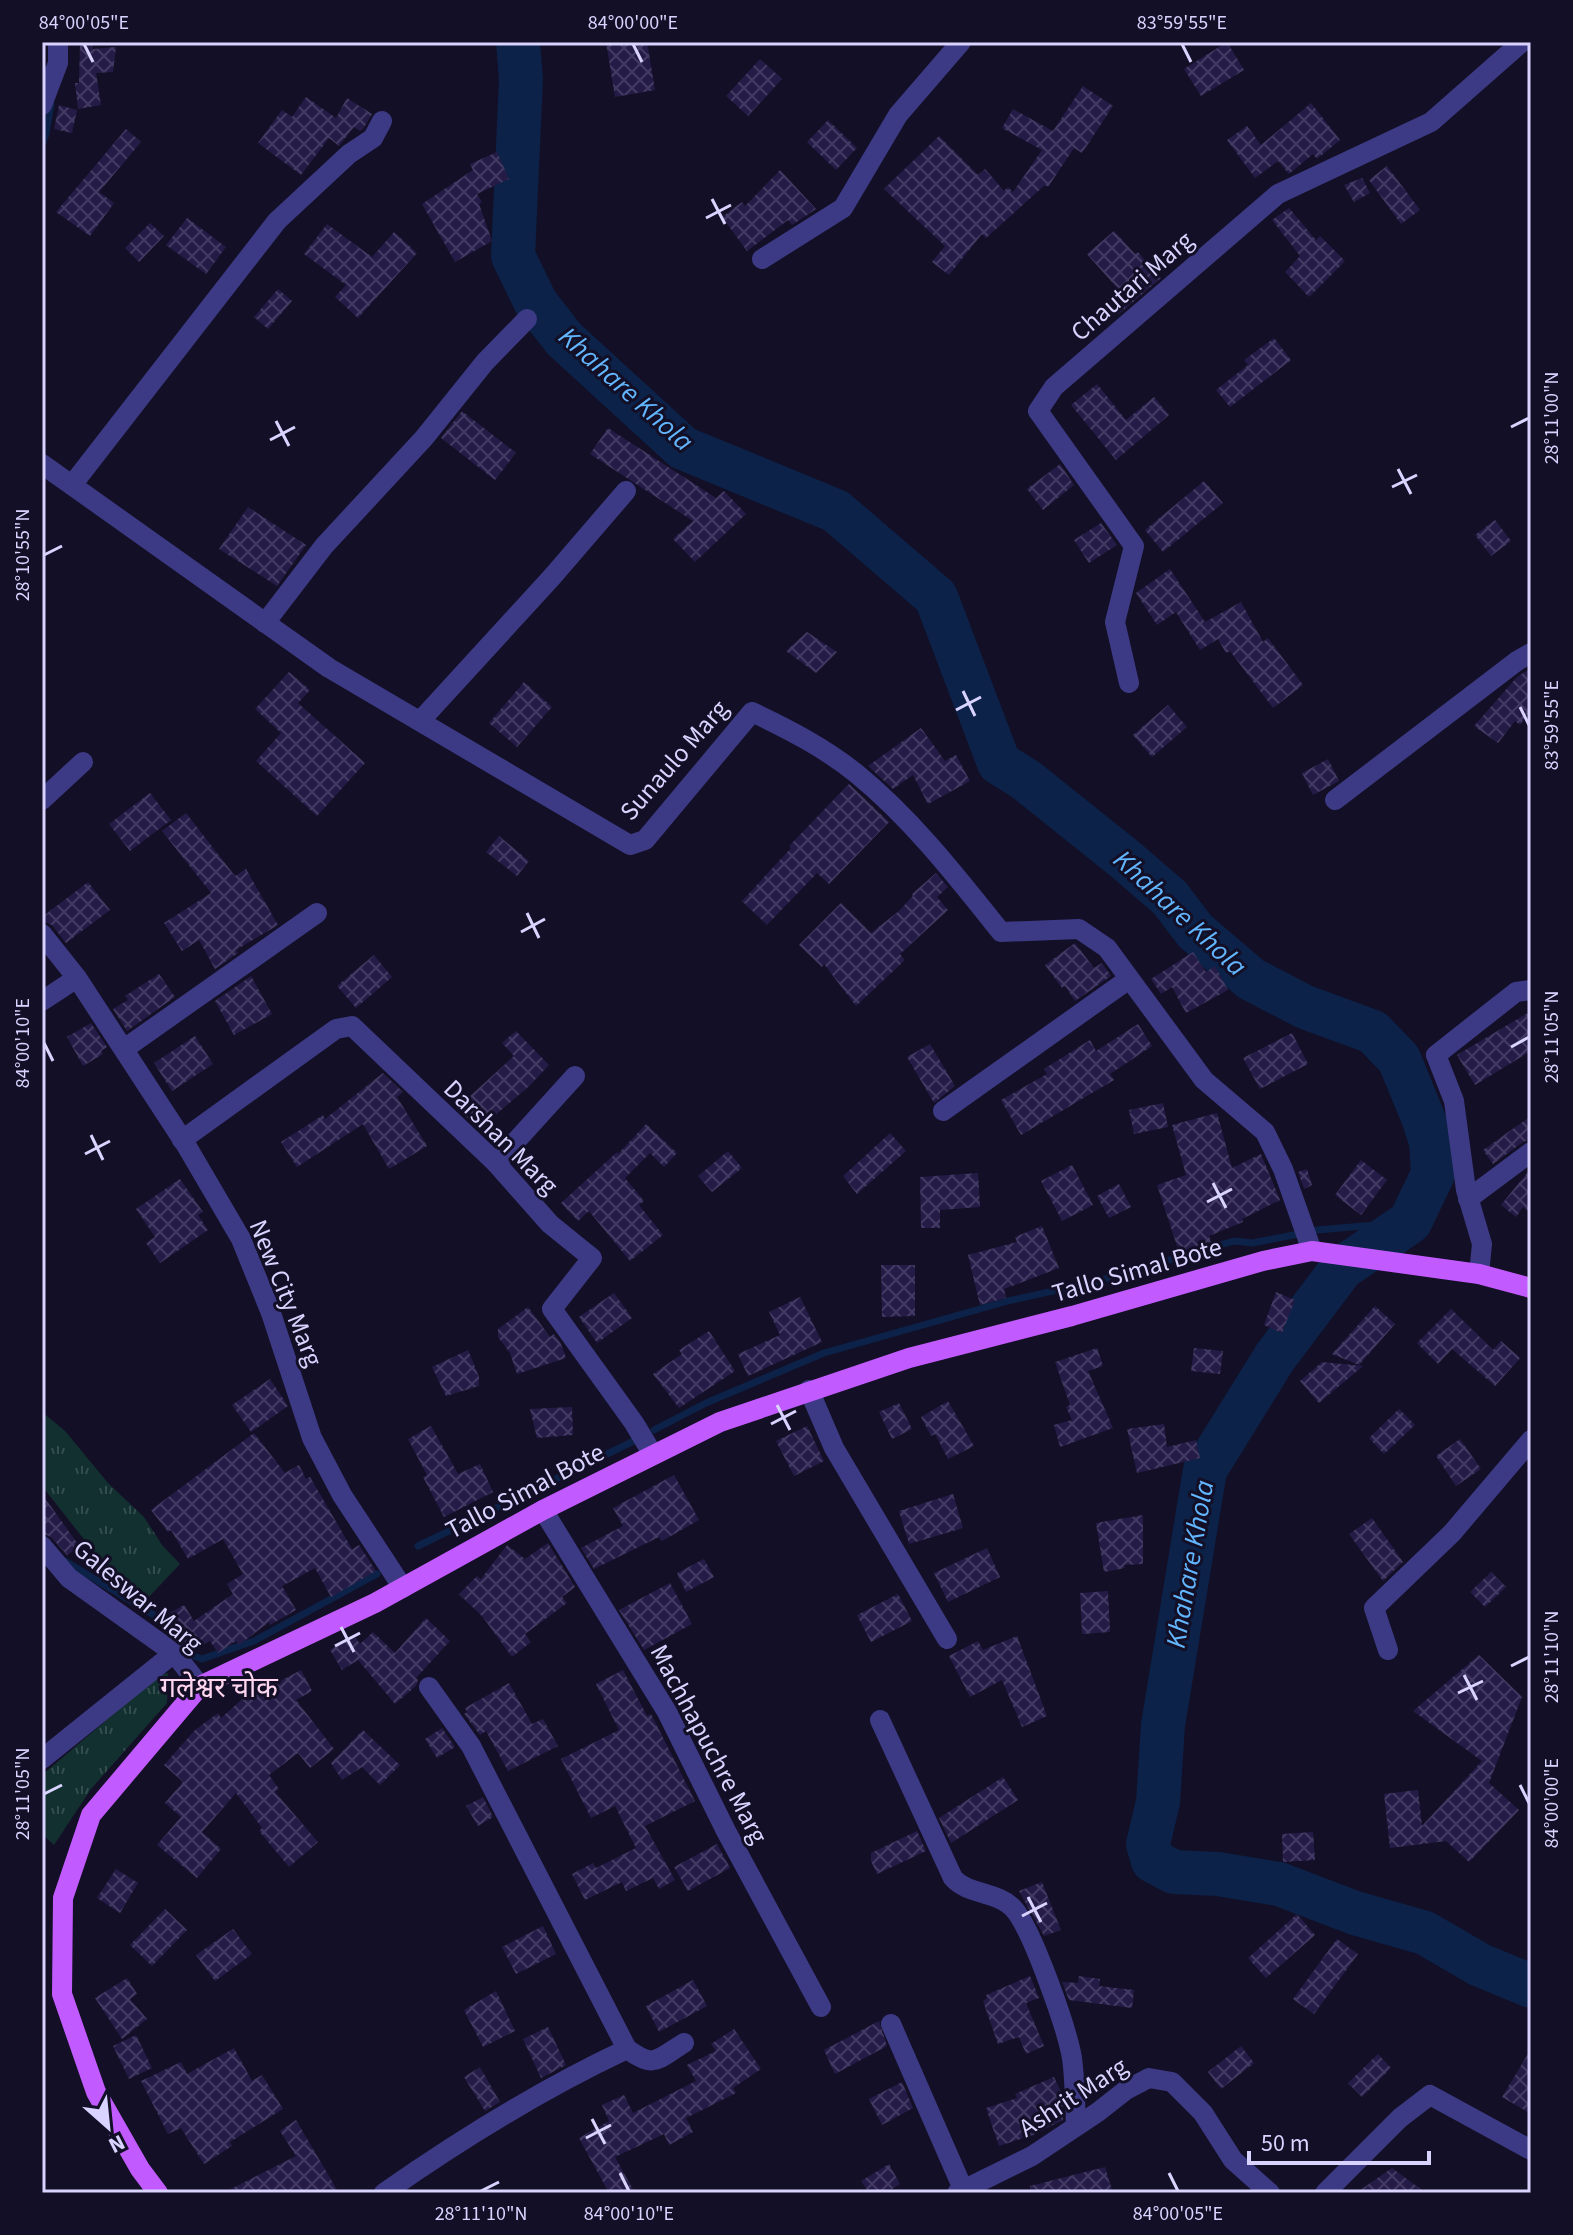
<svg xmlns="http://www.w3.org/2000/svg" width="1573" height="2235" viewBox="0 0 1573 2235" font-family="'Source Sans 3','Noto Sans Devanagari',sans-serif">
<defs>
<pattern id="park-tufts" width="24" height="20" patternUnits="userSpaceOnUse" patternTransform="scale(2)"><rect width="24" height="20" fill="#12302f"/><path d="M3 7l-1-3M5 7V3M7 7l1-3M15 17l-1-3M17 17v-4M19 17l1-3" fill="none" stroke="#344d4e"/></pattern>
<pattern id="building-cross-hatch" width="8" height="8" patternUnits="userSpaceOnUse" patternTransform="scale(2)"><rect width="8" height="8" fill="#241b47"/><path d="M0 0l8 8M0 8l8-8" fill="none" stroke="#433b63"/></pattern>
</defs>
<rect width="100%" height="100%" fill="#130f26"/>
<g fill="url(#park-tufts)">
<polygon points="42,1412 65,1431 108,1483 144,1517 162,1545 180,1564 145,1601 98,1557 42,1486"/>
<polygon points="168,1673 167,1703 91,1789 54,1845 42,1834 42,1775 150,1683 160,1675"/>
</g>
<g fill="none" stroke-linecap="round" stroke-linejoin="round">
<g stroke="#0c2248" stroke-width="7">
<polyline points="42,145 46,134 51,104"/>
<polyline points="1317,1230 1410,1222"/>
<polyline points="654,1430 706,1403 824,1353 1008,1301 1098,1281 1234,1241 1252,1243 1299,1234"/>
<polyline points="418,1546 638,1439"/>
<polyline points="65,1561 167,1623 188,1654 202,1659 254,1641 377,1574"/>
</g>
<polyline stroke="#0c2248" stroke-width="44" points="518,42 521,79 513,256 536,303 564,339 683,448 836,511 936,597 999,763 1026,780 1126,860 1170,898 1195,931 1251,979 1305,1007 1373,1032 1399,1059 1424,1120 1431,1142 1433,1174 1410,1222 1342,1268 1275,1357 1205,1470 1163,1725 1158,1802 1148,1844 1153,1861 1174,1872 1218,1874 1279,1884 1355,1913 1425,1933 1480,1965 1531,1986"/>
</g>
<g fill="url(#building-cross-hatch)">
<polygon points="80,42 92,42 93,49 116,47 113,72 96,73 101,105 78,109 75,83 79,83"/>
<polygon points="606,42 647,42 655,90 615,97"/>
<polygon points="1227,42 1244,70 1201,96 1184,69"/>
<polygon points="760,59 782,79 748,116 726,96"/>
<polygon points="1083,86 1113,106 1082,153 1074,148 1048,187 1045,185 986,238 982,234 949,275 932,262 945,246 884,189 939,136 978,175 985,169 1004,191 1008,187 1013,192 1042,150 1002,128 1013,109 1053,131"/>
<polygon points="306,97 336,118 347,98 372,114 363,129 360,131 354,127 339,146 329,138 301,175 258,143 282,110 292,117"/>
<polygon points="1311,103 1340,140 1317,159 1313,154 1289,174 1278,161 1255,178 1227,140 1247,126 1261,145"/>
<polygon points="59,105 77,110 72,133 54,129"/>
<polygon points="828,120 857,148 836,170 807,142"/>
<polygon points="126,129 141,142 99,192 114,203 90,236 56,212"/>
<polygon points="497,152 509,179 477,194 482,202 479,204 492,241 455,262 422,204 473,170 470,164"/>
<polygon points="1387,166 1420,210 1401,224 1369,180"/>
<polygon points="780,170 816,209 792,225 788,220 747,251 722,217 742,202 745,206"/>
<polygon points="1362,178 1370,193 1354,202 1344,185"/>
<polygon points="1289,208 1316,240 1320,236 1345,261 1309,297 1285,272 1300,256 1272,220"/>
<polygon points="187,218 226,247 206,274 166,245"/>
<polygon points="150,223 164,236 139,262 125,248"/>
<polygon points="327,224 372,257 394,232 417,253 358,318 335,297 346,285 304,254"/>
<polygon points="1114,231 1135,254 1138,252 1161,278 1119,314 1107,300 1118,289 1087,254"/>
<polygon points="278,289 292,301 268,329 254,317"/>
<polygon points="1274,338 1291,360 1230,407 1216,390 1248,365 1244,360"/>
<polygon points="1097,384 1126,420 1154,397 1169,415 1116,460 1071,405"/>
<polygon points="462,411 516,453 495,480 441,438"/>
<polygon points="608,428 716,498 724,491 746,514 695,562 673,539 693,521 590,454"/>
<polygon points="1060,464 1074,485 1043,510 1027,489"/>
<polygon points="1204,481 1223,503 1163,552 1145,530"/>
<polygon points="248,507 306,545 277,586 219,549"/>
<polygon points="1495,520 1511,541 1491,556 1475,535"/>
<polygon points="1101,523 1117,545 1089,563 1074,540"/>
<polygon points="1170,569 1205,622 1241,602 1263,642 1268,638 1303,685 1273,708 1230,651 1226,653 1218,639 1200,650 1176,612 1157,625 1136,593"/>
<polygon points="807,632 837,652 816,673 786,651"/>
<polygon points="1531,668 1531,710 1520,725 1515,721 1498,743 1474,726 1517,677"/>
<polygon points="289,672 310,690 298,703 365,763 317,816 256,761 281,733 255,709"/>
<polygon points="524,682 552,707 517,747 489,723"/>
<polygon points="1168,705 1187,727 1152,757 1133,735"/>
<polygon points="921,728 945,761 956,755 970,781 928,804 913,775 893,789 868,766"/>
<polygon points="1328,759 1339,781 1313,795 1302,773"/>
<polygon points="849,784 889,822 829,884 817,873 767,925 742,901 791,848 789,846"/>
<polygon points="150,793 171,820 130,851 109,824"/>
<polygon points="186,813 235,876 246,869 278,925 236,950 238,953 215,969 199,940 182,951 164,923 211,893 162,831"/>
<polygon points="499,836 529,861 517,876 486,852"/>
<polygon points="936,873 948,887 937,897 948,910 900,954 905,960 856,1006 824,964 822,967 799,945 841,903 871,933 899,911 913,896 912,894"/>
<polygon points="88,882 110,910 66,943 52,925 42,921 42,917"/>
<polygon points="1075,943 1094,968 1102,963 1111,976 1075,1001 1065,986 1062,988 1045,965"/>
<polygon points="1193,952 1206,972 1215,966 1228,990 1186,1013 1172,987 1161,994 1151,979"/>
<polygon points="374,955 392,977 356,1008 337,986"/>
<polygon points="159,974 175,997 127,1031 113,1009 128,1000 125,996"/>
<polygon points="251,976 272,1014 234,1035 215,1001"/>
<polygon points="1531,1011 1531,1051 1475,1085 1457,1055"/>
<polygon points="91,1023 107,1047 101,1051 103,1054 83,1066 67,1037"/>
<polygon points="1138,1024 1152,1046 1110,1074 1114,1080 1021,1135 1001,1100 1047,1074 1044,1069 1090,1040 1096,1051"/>
<polygon points="516,1031 549,1065 528,1087 479,1129 457,1108 514,1056 502,1043"/>
<polygon points="1292,1033 1308,1064 1260,1089 1243,1058"/>
<polygon points="195,1036 213,1064 172,1091 154,1063"/>
<polygon points="930,1044 955,1086 934,1103 907,1057"/>
<polygon points="383,1073 403,1092 397,1097 427,1146 389,1169 363,1124 297,1167 281,1142 323,1115 325,1119"/>
<polygon points="1163,1103 1168,1127 1134,1134 1129,1110"/>
<polygon points="1217,1113 1232,1168 1261,1154 1280,1200 1242,1219 1243,1222 1209,1236 1211,1242 1179,1252 1157,1185 1186,1175 1172,1125"/>
<polygon points="1531,1116 1531,1139 1523,1142 1493,1164 1483,1150"/>
<polygon points="646,1124 677,1153 664,1167 650,1153 625,1178 644,1201 639,1205 663,1235 630,1261 589,1211 578,1221 561,1203 617,1152 618,1154"/>
<polygon points="890,1133 906,1151 857,1194 843,1176"/>
<polygon points="728,1151 742,1168 712,1192 698,1176"/>
<polygon points="1361,1160 1387,1180 1361,1215 1335,1195"/>
<polygon points="1072,1165 1093,1205 1062,1221 1041,1181"/>
<polygon points="1531,1168 1531,1213 1523,1207 1516,1217 1501,1205"/>
<polygon points="1307,1169 1312,1185 1304,1189 1298,1172"/>
<polygon points="978,1173 980,1207 940,1210 940,1228 921,1228 920,1177"/>
<polygon points="180,1179 203,1212 198,1215 208,1230 160,1263 146,1243 155,1237 136,1209"/>
<polygon points="1119,1184 1131,1207 1109,1218 1097,1196"/>
<polygon points="1042,1226 1059,1268 1004,1289 1006,1298 980,1305 968,1255 1017,1242 1015,1237"/>
<polygon points="881,1265 915,1265 915,1316 882,1317"/>
<polygon points="1276,1292 1295,1300 1282,1333 1264,1325"/>
<polygon points="614,1293 632,1318 597,1343 579,1317"/>
<polygon points="800,1297 822,1342 748,1376 738,1354 780,1335 769,1312"/>
<polygon points="1375,1306 1395,1324 1359,1365 1332,1354"/>
<polygon points="528,1307 550,1337 554,1334 561,1344 566,1358 517,1374 510,1353 498,1337 498,1329"/>
<polygon points="1451,1309 1493,1350 1501,1341 1520,1358 1495,1386 1452,1349 1438,1364 1417,1343"/>
<polygon points="709,1331 735,1371 679,1408 653,1374 682,1354 679,1350"/>
<polygon points="1097,1348 1103,1366 1088,1371 1113,1428 1060,1447 1054,1425 1072,1420 1066,1407 1070,1405 1055,1362"/>
<polygon points="1194,1348 1223,1351 1220,1374 1191,1371"/>
<polygon points="468,1350 479,1377 479,1386 446,1396 432,1367"/>
<polygon points="1322,1362 1363,1366 1319,1403 1300,1381"/>
<polygon points="270,1379 288,1406 251,1432 232,1405"/>
<polygon points="948,1401 974,1446 948,1459 935,1434 931,1436 921,1417"/>
<polygon points="899,1403 912,1429 892,1439 879,1412"/>
<polygon points="572,1407 573,1435 537,1438 530,1409"/>
<polygon points="1399,1409 1415,1425 1384,1454 1369,1438"/>
<polygon points="1164,1424 1167,1447 1196,1440 1200,1458 1137,1473 1127,1429"/>
<polygon points="431,1426 458,1474 480,1464 493,1492 444,1517 423,1477 427,1475 408,1439"/>
<polygon points="807,1426 824,1461 794,1476 776,1441"/>
<polygon points="254,1433 285,1473 299,1465 306,1479 310,1477 352,1549 359,1545 376,1571 331,1597 315,1568 282,1586 296,1610 270,1625 269,1622 239,1645 236,1641 218,1653 210,1641 190,1652 168,1614 184,1605 194,1621 233,1594 227,1584 243,1574 223,1539 188,1559 171,1530 168,1532 151,1510"/>
<polygon points="1460,1439 1481,1469 1456,1486 1436,1456"/>
<polygon points="674,1475 699,1520 662,1541 659,1537 594,1569 581,1548 623,1526 613,1508"/>
<polygon points="42,1494 80,1547 67,1555 51,1537 42,1533"/>
<polygon points="953,1494 963,1528 909,1544 899,1511"/>
<polygon points="1143,1515 1143,1564 1124,1565 1125,1568 1104,1572 1096,1523"/>
<polygon points="1372,1518 1403,1562 1383,1581 1349,1534"/>
<polygon points="548,1543 575,1587 562,1597 567,1603 525,1634 531,1642 512,1657 482,1616 459,1594 477,1576 481,1579 507,1545 525,1559"/>
<polygon points="987,1548 1000,1577 948,1602 934,1573"/>
<polygon points="704,1559 714,1577 686,1592 677,1573"/>
<polygon points="1491,1572 1506,1587 1485,1607 1470,1592"/>
<polygon points="670,1583 692,1624 644,1650 619,1610"/>
<polygon points="1108,1591 1110,1632 1082,1634 1080,1593"/>
<polygon points="898,1594 912,1621 871,1642 857,1615"/>
<polygon points="426,1618 450,1641 416,1678 418,1680 416,1686 395,1704 358,1660 342,1670 330,1650 354,1635 360,1644 373,1632 395,1653"/>
<polygon points="1017,1636 1047,1716 1022,1727 1002,1680 970,1697 949,1656 978,1641 983,1650"/>
<polygon points="1479,1655 1522,1697 1489,1783 1519,1810 1469,1862 1446,1841 1390,1848 1384,1794 1418,1790 1422,1826 1482,1761 1413,1711"/>
<polygon points="301,1670 312,1691 296,1700 334,1749 310,1768 298,1753 269,1775 279,1789 275,1792 318,1842 289,1867 259,1831 262,1828 236,1793 202,1832 221,1849 197,1878 157,1845 181,1817 165,1803 183,1782 164,1765 195,1730 218,1713 221,1718 249,1693 252,1696"/>
<polygon points="623,1670 647,1716 651,1714 695,1801 645,1826 675,1880 659,1889 653,1878 626,1891 622,1882 585,1900 572,1874 593,1863 596,1868 636,1848 615,1806 591,1818 561,1759 619,1730 596,1684"/>
<polygon points="509,1683 532,1724 543,1719 558,1746 508,1771 486,1731 480,1735 464,1714 467,1712 465,1708"/>
<polygon points="442,1728 455,1747 437,1758 425,1739"/>
<polygon points="363,1730 400,1765 380,1785 362,1767 342,1780 331,1763"/>
<polygon points="1003,1777 1018,1800 951,1843 939,1818"/>
<polygon points="483,1797 493,1817 478,1826 466,1806"/>
<polygon points="917,1831 926,1851 877,1874 871,1861 871,1853"/>
<polygon points="1313,1832 1315,1860 1283,1862 1282,1834"/>
<polygon points="717,1844 730,1868 688,1891 674,1867"/>
<polygon points="116,1869 138,1883 120,1913 97,1898"/>
<polygon points="1042,1882 1061,1930 1044,1936 1019,1891"/>
<polygon points="165,1909 187,1930 152,1966 130,1945"/>
<polygon points="1297,1914 1315,1935 1266,1978 1248,1958"/>
<polygon points="543,1926 556,1954 516,1974 502,1947"/>
<polygon points="233,1929 252,1954 215,1981 196,1955"/>
<polygon points="1337,1939 1358,1954 1314,2014 1293,1999"/>
<polygon points="1030,1976 1039,1998 1026,2003 1044,2046 1026,2054 1019,2037 998,2044 983,2001 987,1998 986,1995"/>
<polygon points="1079,1976 1100,1979 1099,1986 1134,1990 1132,2008 1069,2000 1062,1982 1078,1983"/>
<polygon points="127,1978 137,1994 130,1999 147,2019 122,2039 95,1998"/>
<polygon points="693,1980 707,2006 659,2032 646,2006"/>
<polygon points="496,1991 515,2031 483,2047 464,2010"/>
<polygon points="879,2021 887,2046 835,2074 824,2050"/>
<polygon points="548,2027 566,2065 541,2078 523,2039"/>
<polygon points="734,2029 761,2069 733,2088 736,2093 686,2118 693,2132 669,2145 664,2134 615,2157 635,2193 609,2193 579,2138 609,2121 602,2105 624,2095 633,2113 696,2081 687,2065 716,2051 711,2044"/>
<polygon points="136,2035 152,2068 129,2079 113,2046"/>
<polygon points="1241,2046 1254,2063 1221,2089 1208,2072"/>
<polygon points="234,2048 252,2081 262,2075 283,2109 230,2142 232,2146 204,2164 181,2128 168,2134 141,2081 181,2062 187,2074"/>
<polygon points="1531,2049 1531,2114 1502,2097"/>
<polygon points="1378,2054 1391,2068 1362,2097 1348,2083"/>
<polygon points="480,2067 500,2102 485,2111 464,2077"/>
<polygon points="1054,2077 1062,2094 1063,2120 1033,2135 999,2146 986,2108 1017,2098 1015,2094"/>
<polygon points="902,2082 913,2108 882,2125 869,2099"/>
<polygon points="296,2120 339,2193 223,2193 296,2156 280,2131"/>
<polygon points="889,2164 900,2184 886,2193 869,2193 861,2181"/>
<polygon points="1105,2167 1112,2190 1100,2193 1030,2193 1030,2186"/>
<polygon points="1392,2168 1426,2193 1356,2193"/>
</g>
<g fill="none" stroke-linecap="round" stroke-linejoin="round">
<g stroke="#3d3a85" stroke-width="20">
<polyline points="42,105 58,63 58,42"/>
<polyline points="762,259 843,208 898,115 961,42"/>
<path d="M42,464L329,668L630,845L645,840L752,712C788,729 825,748 857,774C912,819 957,877 1001,932L1079,929L1107,948L1204,1080L1265,1132L1283,1169L1312,1251"/>
<polyline points="72,485 277,221 349,154 373,138 382,121"/>
<polyline points="265,623 324,546 424,438 485,362 527,319"/>
<polyline points="1129,683 1115,622 1134,546 1038,411 1054,387 1278,194 1431,122 1522,42"/>
<polyline points="421,720 552,577 626,491"/>
<polyline points="42,800 83,762"/>
<polyline points="1335,800 1517,661 1531,653"/>
<polyline points="42,934 77,978"/>
<polyline points="42,1001 77,978 186,1145 241,1239 271,1313 312,1438 342,1495 403,1588"/>
<polyline points="124,1049 317,913"/>
<polyline points="943,1111 1129,979"/>
<polyline points="182,1140 336,1029 352,1026 496,1163 550,1224 592,1258 552,1309 634,1423 652,1453"/>
<polyline points="496,1163 575,1076"/>
<polyline points="1468,1199 1531,1152"/>
<polyline points="1479,1274 1482,1244 1466,1190 1454,1101 1436,1055 1516,992 1531,990"/>
<polyline points="809,1390 834,1448 947,1639"/>
<polyline points="543,1510 667,1712 726,1831 821,2007"/>
<polyline points="42,1546 69,1578 174,1653 200,1686"/>
<polyline points="1388,1650 1374,1608 1452,1533 1531,1440"/>
<polyline points="429,1687 471,1746 627,2049"/>
<path d="M880,1720L953,1878C968,1895 997,1891 1013,1908C1032,1928 1067,2029 1072,2058C1075,2080 1075,2104 1076,2126"/>
<polyline points="42,1759 174,1653"/>
<polyline points="891,2024 963,2189"/>
<path d="M384,2193C461,2139 542,2089 627,2049C655,2069 656,2060 684,2043"/>
<polyline points="957,2193 1032,2156 1098,2112 1126,2090 1149,2078 1172,2082 1203,2113 1233,2160 1270,2193"/>
<polyline points="1325,2193 1400,2118 1430,2095 1531,2150"/>
</g>
<polyline stroke="#c25bff" stroke-width="20" points="158,2193 140,2169 96,2092 62,1994 63,1898 91,1815 200,1686 375,1603 543,1510 720,1422 909,1358 1072,1316 1263,1261 1312,1251 1479,1274 1531,1288"/>
</g>
<path fill="none" stroke="#d9d4ff" stroke-width="3" d="M84,44L93,62M633,44L642,62M1182,44L1191,62M712,199L725,224M706,218L731,205M276,421L289,446M1511,427L1529,418M270,440L295,427M1398,469L1411,494M1392,487L1417,475M44,555L62,546M963,691L975,716M1520,707L1529,725M956,710L981,697M527,913L539,938M521,932L545,919M44,1043L53,1061M1511,1047L1529,1037M91,1135L103,1160M85,1154L110,1141M1213,1183L1226,1208M1207,1202L1232,1189M777,1405L790,1430M771,1424L796,1411M341,1627L354,1652M335,1646L360,1633M1511,1666L1529,1657M1464,1675L1477,1700M1458,1693L1483,1681M1520,1785L1529,1803M44,1794L62,1785M1028,1897L1041,1922M1022,1916L1047,1903M592,2119L605,2144M586,2138L611,2125M620,2173L629,2191M1169,2173L1178,2191M481,2191L499,2182"/>
<g text-anchor="middle" dominant-baseline="central" stroke-width="6" stroke-linejoin="round" paint-order="stroke">
<g font-size="26" fill="#d9d4ff" stroke="#130f26">
<text transform="translate(1132 286) rotate(-41)">Chautari Marg</text>
<text transform="translate(674 760) rotate(-49)">Sunaulo Marg</text>
<text transform="translate(501 1137) rotate(45)">Darshan Marg</text>
<text transform="translate(1137 1270) rotate(-16)">Tallo Simal Bote</text>
<text transform="translate(286 1293) rotate(68)">New City Marg</text>
<text transform="translate(525 1491) rotate(-28)">Tallo Simal Bote</text>
<text transform="translate(138 1596) rotate(40)">Galeswar Marg</text>
<text transform="translate(709 1744) rotate(62)">Machhapuchre Marg</text>
<text transform="translate(1073 2097) rotate(-33)">Ashrit Marg</text>
</g>
<g font-size="28" font-style="italic" fill="#62b6ff" stroke="#130f26">
<text transform="translate(626 389) rotate(42)">Khahare Khola</text>
<text transform="translate(1180 913) rotate(43)">Khahare Khola</text>
<text transform="translate(1190 1564) rotate(-80)">Khahare Khola</text>
</g>
<g font-size="28" fill="#ffd6f0" stroke="#130f26">
<text x="219" y="1688">गलेश्वर चोक</text>
</g>
</g>
<rect width="1573" height="2235" fill="none" stroke="#130f26" stroke-width="88"/>
<g transform="translate(108 2127) rotate(153)" stroke="#130f26" stroke-width="6" paint-order="stroke">
<path d="M0-6L14 30L0 20L-14 30Z" fill="#d9d4ff"/>
<text y="-12" font-size="22" font-weight="bold" text-anchor="middle" fill="#d9d4ff">N</text>
</g>
<path d="M1249 2151v12h180v-12" fill="none" stroke="#d9d4ff" stroke-width="4"/>
<text x="1261" y="2151" font-size="24" fill="#d9d4ff" stroke="#130f26" stroke-width="6" paint-order="stroke">50 m</text>
<rect x="44" y="44" width="1485" height="2147" fill="none" stroke="#d9d4ff" stroke-width="3"/>
<g font-size="20" text-anchor="middle" fill="#d9d4ff">
<text x="84" y="29">84°00'05"E</text>
<text x="633" y="29">84°00'00"E</text>
<text x="1182" y="29">83°59'55"E</text>
<text transform="translate(1551 418) rotate(-90)" y="7">28°11'00"N</text>
<text transform="translate(22 555) rotate(-90)" y="7">28°10'55"N</text>
<text transform="translate(1551 725) rotate(-90)" y="7">83°59'55"E</text>
<text transform="translate(1551 1037) rotate(-90)" y="7">28°11'05"N</text>
<text transform="translate(22 1043) rotate(-90)" y="7">84°00'10"E</text>
<text transform="translate(1551 1657) rotate(-90)" y="7">28°11'10"N</text>
<text transform="translate(22 1794) rotate(-90)" y="7">28°11'05"N</text>
<text transform="translate(1551 1803) rotate(-90)" y="7">84°00'00"E</text>
<text x="481" y="2220">28°11'10"N</text>
<text x="629" y="2220">84°00'10"E</text>
<text x="1178" y="2220">84°00'05"E</text>
</g>
</svg>
